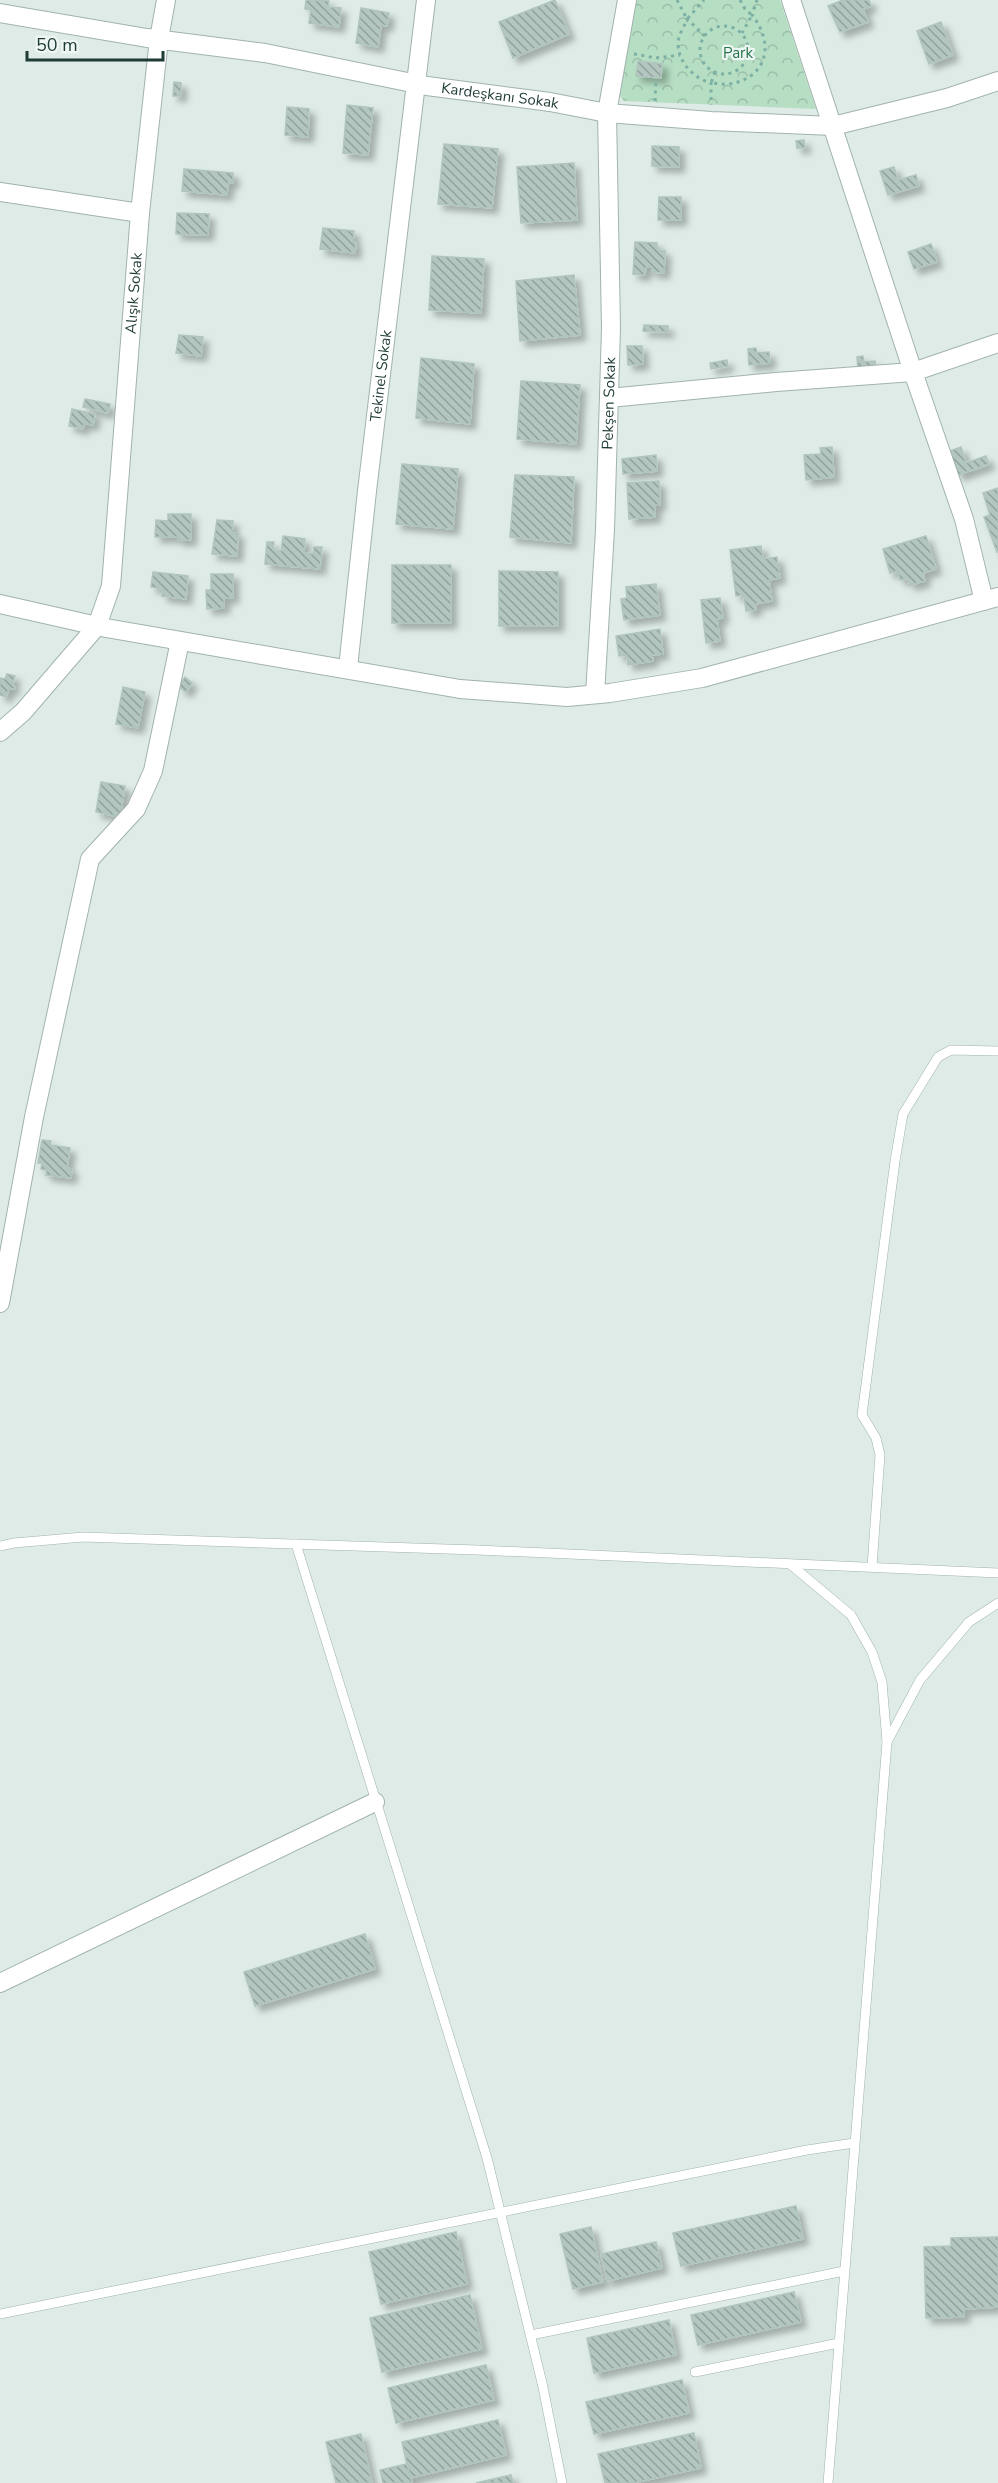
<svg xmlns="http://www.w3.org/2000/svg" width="998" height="2483" viewBox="0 0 998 2483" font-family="'Nunito Sans',sans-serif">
<defs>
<pattern id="forest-crowns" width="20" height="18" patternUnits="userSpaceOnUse" patternTransform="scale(1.5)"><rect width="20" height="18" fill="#b5dec3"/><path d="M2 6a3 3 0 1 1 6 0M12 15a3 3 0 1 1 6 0" fill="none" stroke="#9bbfa8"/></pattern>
<pattern id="building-back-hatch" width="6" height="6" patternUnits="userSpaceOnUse" patternTransform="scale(1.5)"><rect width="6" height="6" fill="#b3c6bf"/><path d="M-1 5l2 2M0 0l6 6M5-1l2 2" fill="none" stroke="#91a29c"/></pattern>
<filter id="shadow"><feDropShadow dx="5.5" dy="5.5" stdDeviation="3" flood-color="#0004"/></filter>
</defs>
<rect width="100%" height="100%" fill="#deebe6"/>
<polygon fill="url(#forest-crowns)" points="632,0 780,0 816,109 624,101 620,96"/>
<g fill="url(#building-back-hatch)" stroke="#b0c5be" stroke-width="1.5" filter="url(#shadow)">
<polygon points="306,0 329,1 328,7 341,8 339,27 309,23 311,10 305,9"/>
<polygon points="555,0 569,34 513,58 499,22"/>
<polygon points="843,0 869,0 871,6 863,9 868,22 840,32 828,6"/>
<polygon points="361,8 389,13 387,26 381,25 378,47 356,43"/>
<polygon points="941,22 953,55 929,64 917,31"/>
<polygon points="638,61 662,64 661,78 636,76"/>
<polygon points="174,82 181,83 181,96 173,96"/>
<polygon points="347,105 373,108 368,155 343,153"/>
<polygon points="287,107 309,109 308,137 285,135"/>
<polygon points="804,140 805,148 797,148 796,141"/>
<polygon points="444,144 498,149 492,208 438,204"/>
<polygon points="652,146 679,147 679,167 652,166"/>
<polygon points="574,163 577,220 521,223 517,167"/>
<polygon points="894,167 898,180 916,175 919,186 888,195 880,171"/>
<polygon points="184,169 233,173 233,183 228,183 227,195 182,191"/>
<polygon points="659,197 681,197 681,220 658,220"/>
<polygon points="177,213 209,214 208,235 176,234"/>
<polygon points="323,228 354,231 353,242 356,242 355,253 320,249"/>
<polygon points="635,242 657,243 657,250 665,251 664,273 652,272 652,267 646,267 645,275 633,274"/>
<polygon points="931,244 937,262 914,269 908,252"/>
<polygon points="432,256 484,259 481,313 429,310"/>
<polygon points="574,275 580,335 520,341 516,281"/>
<polygon points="644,325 668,326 668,332 643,331"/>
<polygon points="179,335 203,337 201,356 176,353"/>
<polygon points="627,346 642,346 643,364 628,365"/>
<polygon points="756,348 757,353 769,352 770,363 749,365 748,349"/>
<polygon points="863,356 864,362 875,361 876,367 858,369 857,357"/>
<polygon points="421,358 474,364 470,424 416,418"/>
<polygon points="727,360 728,366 711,369 710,363"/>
<polygon points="521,381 580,385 576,444 517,439"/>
<polygon points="85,399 110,404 108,413 83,407"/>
<polygon points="72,409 95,414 93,425 84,423 83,429 69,426"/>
<polygon points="832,447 834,477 806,480 804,455 821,454 820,448"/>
<polygon points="961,447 966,463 986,456 989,464 958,475 950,451"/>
<polygon points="656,455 657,471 623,474 622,459"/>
<polygon points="402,464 458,469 453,529 396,524"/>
<polygon points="515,475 574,477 571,543 510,537"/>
<polygon points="659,481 660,505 655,505 655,517 629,519 627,483"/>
<polygon points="998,488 998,552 997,552 984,517 990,515 983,493"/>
<polygon points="168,514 191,514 191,540 178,540 178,537 155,537 156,520 168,521"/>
<polygon points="217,520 233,521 232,533 238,533 237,556 212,554"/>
<polygon points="283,536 305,539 304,553 313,554 314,547 322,547 320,569 265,564 267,542 274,542 273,550 281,551"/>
<polygon points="926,536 936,569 923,573 925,581 910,585 908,578 900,580 898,571 890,573 883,549"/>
<polygon points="761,546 763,559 777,557 780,578 769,580 772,601 755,604 756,610 746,611 744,595 736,596 730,550"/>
<rect x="392" y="565" width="59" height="58"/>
<polygon points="499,571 558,572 558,626 499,626"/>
<polygon points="153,572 188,576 186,599 162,596 163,589 151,587"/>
<polygon points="211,574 233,574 233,598 224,598 224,608 207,609 206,590 211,590"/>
<polygon points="656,584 660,615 624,620 621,599 627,598 626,587"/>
<polygon points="720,598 723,618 717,619 720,641 706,643 701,600"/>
<polygon points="660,629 663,654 652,655 653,661 628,665 627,655 619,656 616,636"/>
<polygon points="7,674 15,676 12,685 15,687 14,689 9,688 6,697 0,695 0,678 5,679"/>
<polygon points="185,677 192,683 186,692 178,686"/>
<polygon points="123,687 145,692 138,728 116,724"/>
<polygon points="101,782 125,786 120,817 96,812"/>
<polygon points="42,1140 51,1141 50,1145 70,1148 67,1168 72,1169 71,1178 46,1175 47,1170 41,1169 42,1163 38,1163"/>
<polygon points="365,1934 375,1969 255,2006 244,1972"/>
<polygon points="796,2206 803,2239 681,2266 673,2233"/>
<polygon points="591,2227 603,2282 573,2289 560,2234"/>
<polygon points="456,2232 467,2284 381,2304 369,2252"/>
<polygon points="998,2237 998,2307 964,2309 964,2317 926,2318 924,2247 951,2246 951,2238"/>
<polygon points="656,2242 662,2268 607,2281 601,2254"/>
<polygon points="794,2292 801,2322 698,2345 691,2315"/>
<polygon points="470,2295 482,2349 382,2372 370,2318"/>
<polygon points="669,2320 676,2355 594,2373 587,2338"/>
<polygon points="486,2365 494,2400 396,2423 388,2388"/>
<polygon points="682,2380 689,2413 594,2434 586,2402"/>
<polygon points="498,2420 506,2455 410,2478 402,2442"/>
<polygon points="694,2433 701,2468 633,2483 605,2483 598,2454"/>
<polygon points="361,2434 372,2483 336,2483 326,2442"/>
<polygon points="407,2464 412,2483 383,2483 380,2470"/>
<polygon points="511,2475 513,2483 476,2483"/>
</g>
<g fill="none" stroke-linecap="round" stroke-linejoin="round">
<g stroke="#a1b3ae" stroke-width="10">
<g id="service">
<polyline points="296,1544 487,2158 543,2387 562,2483"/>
<polyline points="0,1546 14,1543 83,1537 477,1550 998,1573"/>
<polyline points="790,1564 851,1615 872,1652 882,1682 887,1742 828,2483"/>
<polyline points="872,1567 880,1455 876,1438 862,1415 895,1161 903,1114 938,1057 951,1050 998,1051"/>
<polyline points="887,1742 920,1680 969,1622 998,1603"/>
<polyline points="0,2314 807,2150 854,2143"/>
<polyline points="531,2335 844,2271"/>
<polyline points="695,2372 839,2343"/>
</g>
</g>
<g stroke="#a1b3ae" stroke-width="20">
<g id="minor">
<path id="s1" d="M0,13L147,38L265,53L427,86L550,102L607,113L711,121L833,126L947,98L998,81"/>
<polyline points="0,192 140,213"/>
<polyline points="609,398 776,382 913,372 791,0"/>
<polyline points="984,601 964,519 913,372 998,343"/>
<polyline points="0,604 106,628 460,689 567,697 610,693 702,678 998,597"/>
<path id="s2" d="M348,668L367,491L426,0"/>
<path id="s3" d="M595,694L605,530L611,328L607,113L627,0"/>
<path id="s4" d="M0,732L23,712L97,626L111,586L140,213L159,39L166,0"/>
<polyline points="0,1303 34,1117 90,859 136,809 153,771 180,641"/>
<polyline points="0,1983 375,1802"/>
</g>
</g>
<g stroke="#7db0a4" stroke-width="3" stroke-dasharray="3 4.5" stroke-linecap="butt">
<polyline points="677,0 687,19 704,0"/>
<polyline points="740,0 745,9 752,15 742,33"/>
<circle cx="724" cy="50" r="24"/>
<path d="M705,36L687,19C685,25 681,31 679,37C674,58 692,78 711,83V105"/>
<polyline points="634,54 656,58 680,55"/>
<path d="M715,72L711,83C717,83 724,85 730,84C769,77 774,42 752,15L757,0"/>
<polyline points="655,101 656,80"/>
</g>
<use href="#service" stroke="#fff" stroke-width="9"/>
<use href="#minor" stroke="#fff" stroke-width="18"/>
</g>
<g text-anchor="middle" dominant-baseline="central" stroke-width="4.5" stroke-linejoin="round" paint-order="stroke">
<g font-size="15" fill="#27744a" stroke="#eff7f4">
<text x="738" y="53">Park</text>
</g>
<g font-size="15" fill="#1f3b36" stroke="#eff7f4">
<text stroke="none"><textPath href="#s1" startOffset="507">Kardeşkanı Sokak</textPath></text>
<text stroke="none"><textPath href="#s4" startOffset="480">Alışık Sokak</textPath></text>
<text stroke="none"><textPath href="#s2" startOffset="294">Tekinel Sokak</textPath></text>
<text stroke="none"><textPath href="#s3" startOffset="291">Pekşen Sokak</textPath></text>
</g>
</g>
<path d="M27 51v9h136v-9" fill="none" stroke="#1f3b36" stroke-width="3"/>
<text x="36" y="51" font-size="18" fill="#1f3b36" stroke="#eff7f4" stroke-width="4.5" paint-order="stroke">50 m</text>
</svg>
